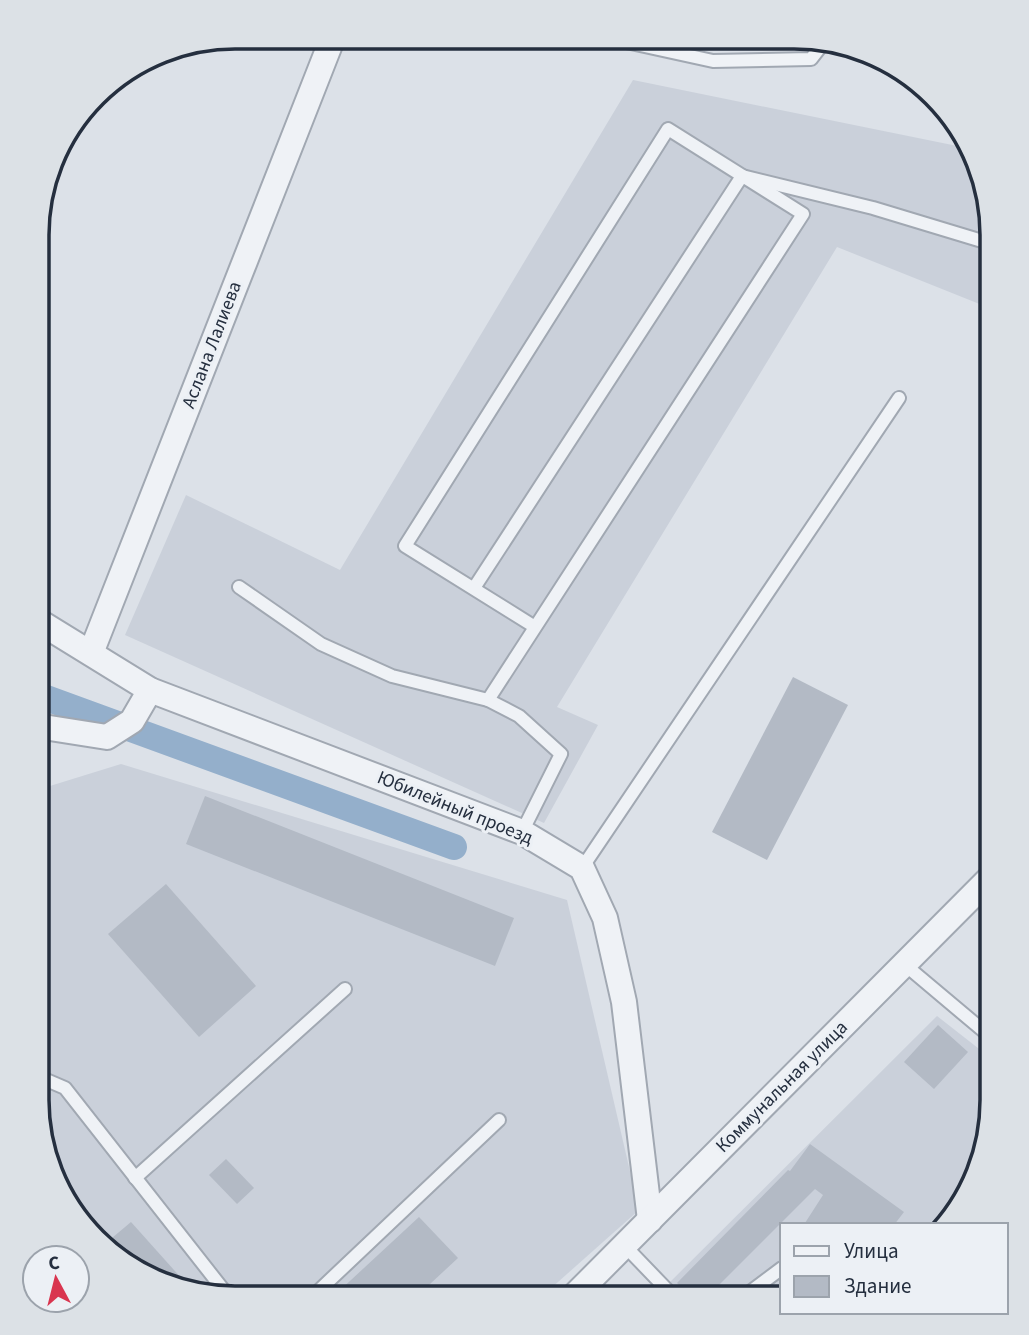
<svg xmlns="http://www.w3.org/2000/svg" width="1029" height="1335" viewBox="0 0 1029 1335" font-family="'Source Sans 3',sans-serif">
<rect width="100%" height="100%" fill="#dce1e8"/>
<g fill="#cad0da">
<polygon points="633,80 972,149 992,235 992,309 837,247 557,707 598,725 544,823 125,635 186,495 340,570"/>
<polygon points="121,764 567,900 639,1210 540,1298 210,1297 125,1265 57,1188 37,1100 37,790"/>
<polygon points="937,1016 992,1059 992,1113 959,1210 942,1225 782,1225 782,1298 654,1298"/>
</g>
<g fill="none" stroke-linecap="round" stroke-linejoin="round">
<polyline stroke="#94afcb" stroke-width="26" points="38,695 454,847"/>
</g>
<g fill="#b3bac5">
<polygon points="793,677 848,705 767,860 712,832"/>
<polygon points="205,796 514,918 495,966 186,844"/>
<polygon points="166,884 256,986 199,1037 108,934"/>
<polygon points="938,1025 968,1052 934,1089 904,1062"/>
<polygon points="810,1144 904,1212 894,1225 808,1225 805,1223 823,1195 815,1189 706,1298 692,1298 677,1283 788,1170 790,1171"/>
<polygon points="226,1159 254,1188 237,1204 209,1175"/>
<polygon points="419,1217 458,1258 416,1297 340,1297 337,1293"/>
<polygon points="131,1222 191,1289 125,1265 106,1243"/>
</g>
<g fill="none" stroke-linecap="round" stroke-linejoin="round">
<g stroke="#a1a8b2" stroke-width="16">
<g id="service">
<polyline points="608,38 713,61 811,59 825,41"/>
<polyline points="239,587 321,644 392,676 488,700"/>
<polyline points="474,588 742,176 873,208 992,244"/>
<polyline points="522,832 561,754 519,716 488,700 803,214 668,129 405,546 535,627"/>
<polyline points="582,868 899,398"/>
<polyline points="904,964 992,1038"/>
<polyline points="37,1076 65,1088 229,1297"/>
<polyline points="135,1178 345,989"/>
<polyline points="624,1245 675,1298"/>
<polyline points="312,1297 499,1120"/>
<polyline points="742,1298 782,1268"/>
</g>
</g>
<g stroke="#a1a8b2" stroke-width="28">
<g id="minor">
<polyline points="38,621 150,690 522,832 582,868 605,918 624,1002 650,1220"/>
<polyline points="91,653 333,37"/>
<polyline points="37,726 107,737 132,721 150,690"/>
<polyline points="572,1298 992,876"/>
</g>
</g>
<use href="#service" stroke="#eff2f6" stroke-width="12"/>
<use href="#minor" stroke="#eff2f6" stroke-width="24"/>
</g>
<g text-anchor="middle" dominant-baseline="central" stroke-width="6" stroke-linejoin="round" paint-order="stroke">
<g font-size="19" fill="#252f3f" stroke="#ecf0f5">
<text transform="translate(212 345) rotate(-69)">Аслана Лалиева</text>
<text transform="translate(455 808) rotate(22)">Юбилейный проезд</text>
<text transform="translate(782 1087) rotate(-45)">Коммунальная улица</text>
</g>
</g>
<path d="M0 0H1029V1335H0ZM235 49H794A186 186 0 0 1 980 235V1100A186 186 0 0 1 794 1286H235A186 186 0 0 1 49 1100V235A186 186 0 0 1 235 49Z" fill="#dce1e6" fill-rule="evenodd"/>
<path fill="none" stroke="#252f3f" stroke-width="3.5" d="M235 49H794A186 186 0 0 1 980 235V1100A186 186 0 0 1 794 1286H235A186 186 0 0 1 49 1100V235A186 186 0 0 1 235 49Z"/>
<rect x="780" y="1223" width="228" height="91" fill="#ecf0f5" stroke="#9ca3ac" stroke-width="2"/>
<rect x="794" y="1246" width="35" height="10" fill="#eff2f6" stroke="#9ca3ac" stroke-width="2"/>
<text x="844" y="1258" font-size="21" fill="#252f3f">Улица</text>
<rect x="794" y="1276" width="35" height="21" fill="#b3bac5" stroke="#9ca3ac" stroke-width="2"/>
<text x="844" y="1293" font-size="21" fill="#252f3f">Здание</text>
<g transform="translate(56 1279) rotate(353)"><circle r="33" fill="#ecf0f5" stroke="#9ca3ac" stroke-width="2"/>
<path d="M0-5L12 26L0 18L-12 26Z" fill="#d9354f"/>
<text y="-10" font-size="19" font-weight="bold" text-anchor="middle" fill="#252f3f">С</text>
</g>
</svg>
